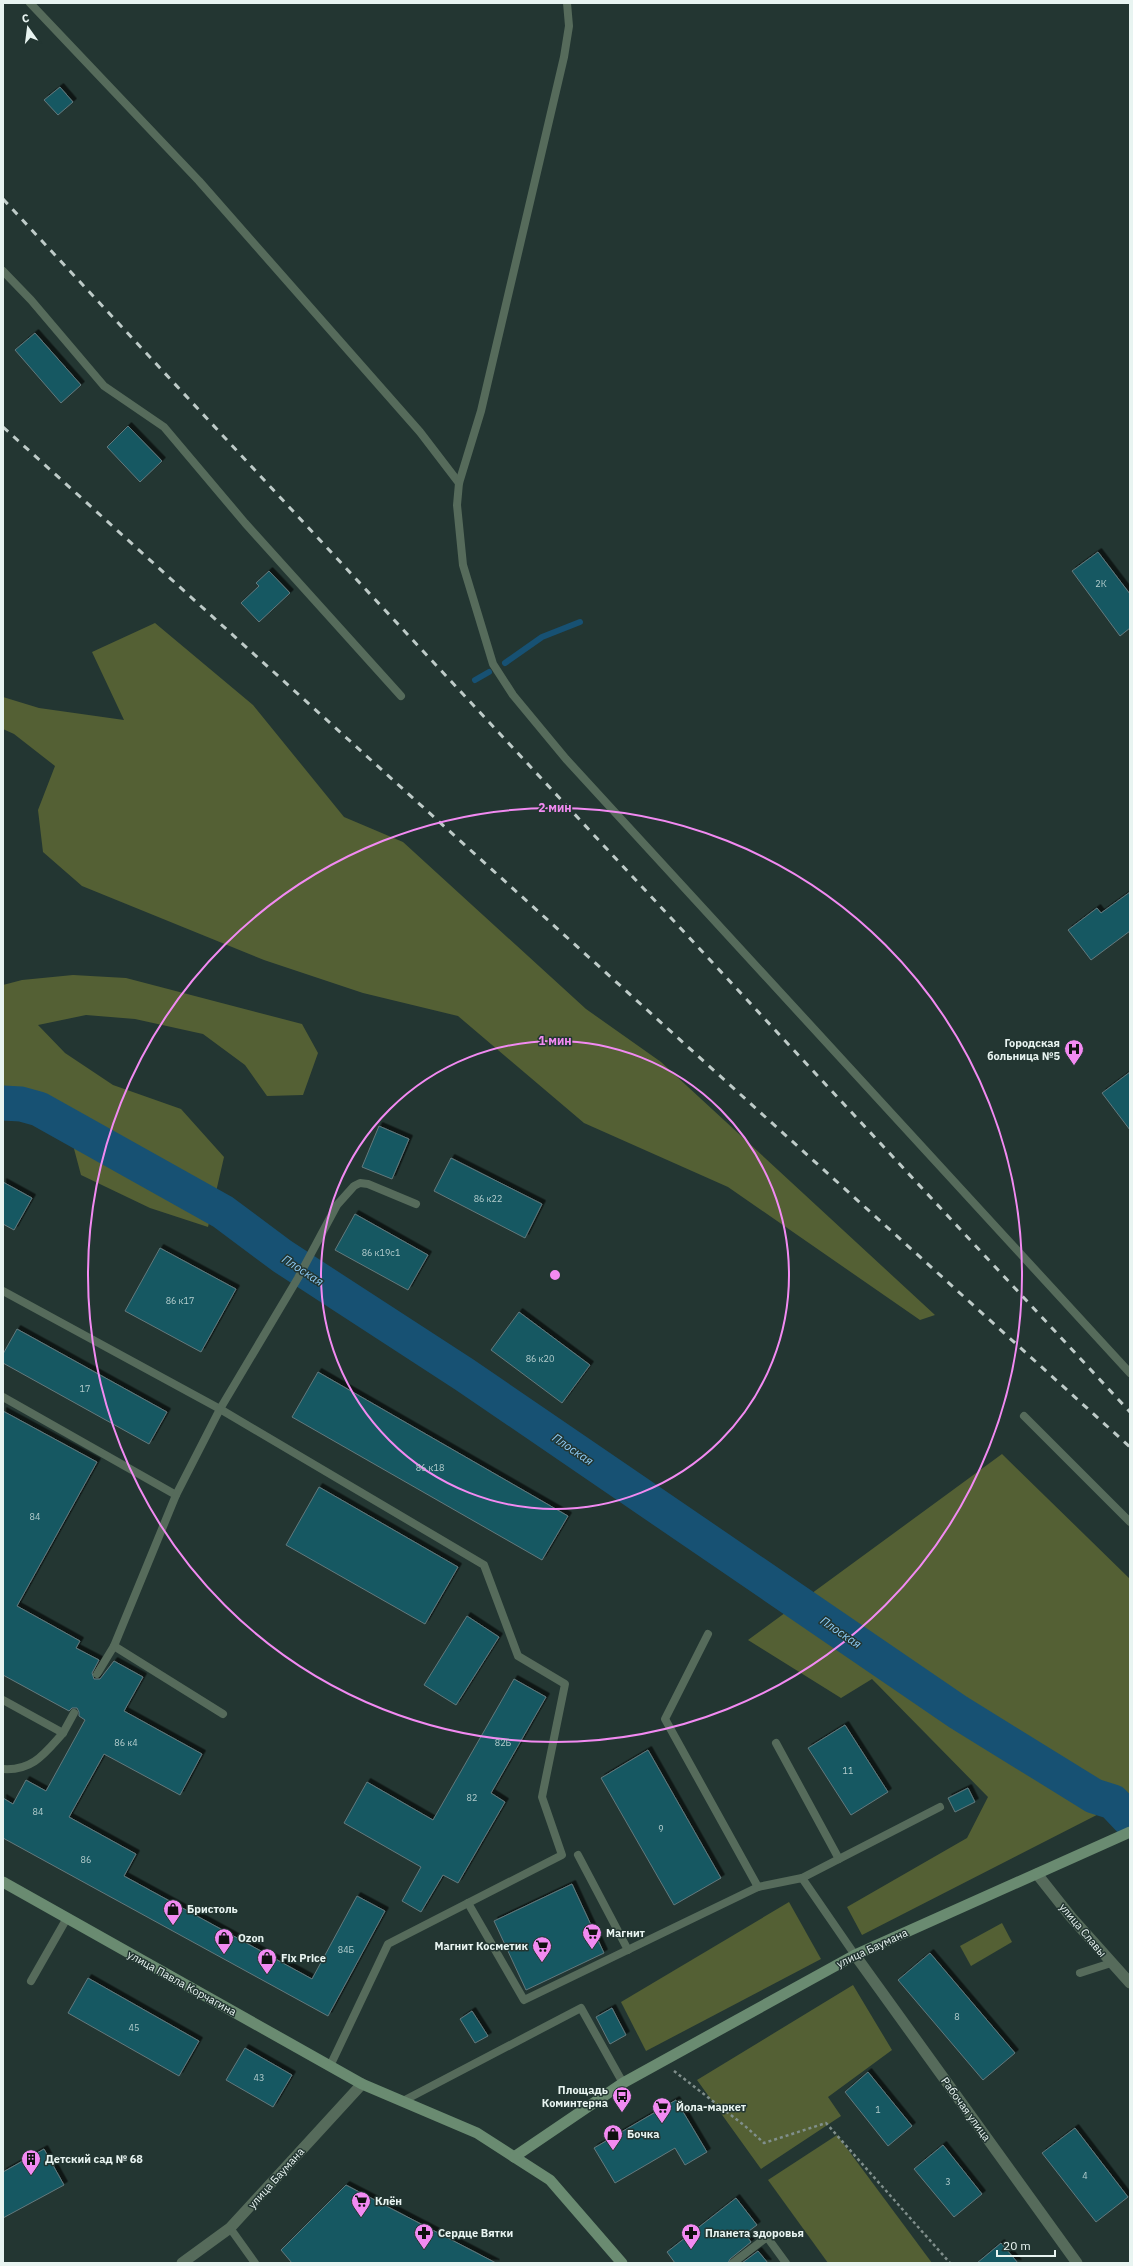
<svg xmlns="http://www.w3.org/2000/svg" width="1133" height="2266" viewBox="0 0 1133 2266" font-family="'IBM Plex Sans',sans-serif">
<defs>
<filter id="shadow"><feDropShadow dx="3.5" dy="-3.5" stdDeviation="0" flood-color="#0009"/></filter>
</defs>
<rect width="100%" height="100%" fill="#233632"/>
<g fill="#546034">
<polygon points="155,623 253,705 344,817 403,842 586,1009 661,1062 935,1315 920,1320 728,1187 584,1123 458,1016 363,993 264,960 82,886 43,852 38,810 55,766 14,734 3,729 3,697 39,708 124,720 92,652"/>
<polygon points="73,975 126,978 302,1024 318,1053 303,1095 267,1096 245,1065 203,1034 135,1019 86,1015 38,1025 65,1053 113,1085 181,1109 224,1157 208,1227 150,1208 81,1175 73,1145 34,1117 3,1114 3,985 22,980"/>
<polygon points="1002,1454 1130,1579 1130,1798 862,1935 847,1907 967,1838 988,1797 872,1679 841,1698 748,1640"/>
<polygon points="789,1902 821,1959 646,2051 621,2002"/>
<polygon points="1002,1923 1012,1942 971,1966 960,1946"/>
<polygon points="853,1985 892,2050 828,2097 841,2116 761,2169 697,2080"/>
<polygon points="837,2135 932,2263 828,2263 768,2180"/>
</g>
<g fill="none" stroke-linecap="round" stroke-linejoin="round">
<g stroke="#175173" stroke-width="6">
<polyline points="505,663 542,637 580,622"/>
<polyline points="475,680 489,672"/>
</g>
<polyline stroke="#175173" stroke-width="35" points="3,1103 21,1104 39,1109 223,1212 282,1256 465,1375 958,1712 1094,1796 1113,1802 1130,1820"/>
</g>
<g fill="#165862" stroke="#63797d" filter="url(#shadow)">
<polygon points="60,87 73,102 58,115 44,100"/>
<polygon points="35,333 81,385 61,403 15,350"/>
<polygon points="128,426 162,461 140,482 107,447"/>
<polygon points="1098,552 1130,594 1130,628 1120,636 1072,571"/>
<polygon points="269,571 290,593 259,622 241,603 259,586 256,583"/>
<polygon points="1130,892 1130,931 1091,960 1068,930 1097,908 1101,913"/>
<polygon points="1130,1072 1130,1130 1102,1093"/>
<polygon points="379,1126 409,1139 392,1179 362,1167"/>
<polygon points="451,1158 542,1204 525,1238 434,1191"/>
<polygon points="3,1182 32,1198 14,1230 3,1224"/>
<polygon points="355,1214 428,1255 408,1290 335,1250"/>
<polygon points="160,1248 236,1289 201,1352 125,1311"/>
<polygon points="519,1312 590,1365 562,1403 491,1350"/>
<polygon points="17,1329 167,1412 149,1444 3,1363 3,1354"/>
<polygon points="318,1372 568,1516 542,1560 292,1417"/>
<polygon points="3,1411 97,1462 17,1606 80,1641 76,1648 99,1660 92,1673 94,1679 100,1679 114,1661 143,1677 124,1711 202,1754 180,1795 104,1754 69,1817 136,1854 124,1876 312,1979 357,1896 385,1911 328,2016 3,1838 3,1798 13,1804 26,1780 46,1791 85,1720 79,1716 79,1712 77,1708 72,1708 69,1711 3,1675"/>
<polygon points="319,1487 458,1567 425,1624 286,1545"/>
<polygon points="467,1616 499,1637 456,1705 424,1685"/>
<polygon points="514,1679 546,1697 491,1793 505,1802 458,1883 443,1875 421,1912 402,1901 421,1867 344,1823 367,1782 433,1820"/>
<polygon points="845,1725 888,1792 851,1815 808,1748"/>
<polygon points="648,1750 721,1878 674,1905 601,1778"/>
<polygon points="968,1788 975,1802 955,1812 948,1798"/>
<polygon points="572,1884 604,1953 526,1990 494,1921"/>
<polygon points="930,1953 1015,2053 983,2080 898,1980"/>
<polygon points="88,1978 199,2041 179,2076 68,2013"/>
<polygon points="612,2008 626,2035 610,2044 596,2017"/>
<polygon points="472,2011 488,2036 475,2043 460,2019"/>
<polygon points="245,2048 292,2075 273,2107 226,2080"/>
<polygon points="868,2072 912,2126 888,2146 845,2092"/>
<polygon points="676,2100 707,2152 685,2165 675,2148 615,2183 594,2148"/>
<polygon points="1075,2128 1128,2197 1096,2222 1042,2153"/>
<polygon points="943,2145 982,2194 954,2217 914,2169"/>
<polygon points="44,2149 64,2185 3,2218 3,2172"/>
<polygon points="346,2185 496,2263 292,2263 281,2250"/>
<polygon points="736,2198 757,2225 745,2234 751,2242 730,2259 728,2263 675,2263 667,2252"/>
<polygon points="1001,2243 1018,2263 977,2263"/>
<polygon points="758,2251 768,2263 742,2263"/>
</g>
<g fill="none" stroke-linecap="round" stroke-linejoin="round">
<polyline stroke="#808f8c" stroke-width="2.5" stroke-dasharray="3 3" stroke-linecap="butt" points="674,2071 745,2126 764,2143 826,2123 950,2263"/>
<g stroke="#566b5b" stroke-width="8">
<polyline points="30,3 199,181 420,432 459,483"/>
<polyline points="567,3 569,26 564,57 481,411 459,483 457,505 463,565 493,664 513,695 566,759 1130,1373"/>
<polyline points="3,271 31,300 104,386 164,427 245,523 401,696"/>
<polyline points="3,1291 220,1409 298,1278 337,1205 354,1186 360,1183 368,1184 416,1204"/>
<polyline points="3,1397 176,1495"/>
<polyline points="1024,1416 1130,1522"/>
<polyline points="708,1634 665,1719 758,1887"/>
<polyline points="97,1674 114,1646"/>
<path d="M3,1700L63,1733C45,1753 33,1771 3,1769"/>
<polyline points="223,1714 114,1646 176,1495 220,1409 484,1565 518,1656 565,1684 542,1797 562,1855 388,1944 330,2066"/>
<polyline points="63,1733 74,1713"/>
<polyline points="776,1743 839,1859"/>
<polyline points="578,1855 628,1950"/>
<polyline points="802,1878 940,1807"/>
<polyline points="468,1903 524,2000 758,1887 802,1878 855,1955"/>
<polyline points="1080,1973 1111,1963"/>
<polyline points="31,1981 67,1918"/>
<polyline points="403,2101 581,2008 623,2083"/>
<polyline points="230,2228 255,2263"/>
<polyline points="733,2263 767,2237 786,2263"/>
</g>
<g stroke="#566b5b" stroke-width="11">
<polyline points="1037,1874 1071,1917 1130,1983"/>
<polyline points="855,1955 1077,2263"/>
<polyline points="182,2263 230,2228 362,2084"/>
</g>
<g stroke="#6a8b71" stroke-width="11">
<polyline points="3,1882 362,2084 477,2133 550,2180 622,2263"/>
<polyline points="514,2157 623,2083 855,1955 1130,1832"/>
</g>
<g stroke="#becbc8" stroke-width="3" stroke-dasharray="7 7" stroke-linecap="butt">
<polyline points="3,199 1130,1412"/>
<polyline points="3,427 1130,1447"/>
</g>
</g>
<g fill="none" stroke="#f28af2" stroke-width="2">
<circle cx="555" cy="1275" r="234"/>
<circle cx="555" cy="1275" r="467"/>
</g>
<defs>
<g id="hospital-pin" transform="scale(1)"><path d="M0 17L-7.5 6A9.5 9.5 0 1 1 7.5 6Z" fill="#f28af2" stroke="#233632"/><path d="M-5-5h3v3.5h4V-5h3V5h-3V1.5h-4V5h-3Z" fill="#111"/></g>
<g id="shop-pin" transform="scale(1)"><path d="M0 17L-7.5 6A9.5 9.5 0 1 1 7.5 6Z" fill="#f28af2" stroke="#233632"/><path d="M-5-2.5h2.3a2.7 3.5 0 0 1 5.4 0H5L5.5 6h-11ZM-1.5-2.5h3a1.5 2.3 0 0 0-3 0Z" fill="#111"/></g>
<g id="supermarket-pin" transform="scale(1)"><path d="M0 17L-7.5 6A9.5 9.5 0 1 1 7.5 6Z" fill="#f28af2" stroke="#233632"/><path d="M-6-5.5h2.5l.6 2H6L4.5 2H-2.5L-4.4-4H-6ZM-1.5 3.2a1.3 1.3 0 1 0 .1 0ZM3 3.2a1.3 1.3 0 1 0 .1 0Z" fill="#111"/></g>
<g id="bus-pin" transform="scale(1)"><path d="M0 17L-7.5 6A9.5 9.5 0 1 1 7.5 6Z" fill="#f28af2" stroke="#233632"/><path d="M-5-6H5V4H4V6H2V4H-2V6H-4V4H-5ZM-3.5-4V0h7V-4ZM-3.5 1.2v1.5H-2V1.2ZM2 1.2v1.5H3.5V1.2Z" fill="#111"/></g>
<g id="building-pin" transform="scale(1)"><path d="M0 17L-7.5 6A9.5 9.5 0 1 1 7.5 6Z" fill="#f28af2" stroke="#233632"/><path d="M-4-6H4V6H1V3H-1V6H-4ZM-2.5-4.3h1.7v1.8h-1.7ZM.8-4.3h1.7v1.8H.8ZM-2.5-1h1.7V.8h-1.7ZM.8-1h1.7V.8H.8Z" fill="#111"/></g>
<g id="pharmacy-pin" transform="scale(1)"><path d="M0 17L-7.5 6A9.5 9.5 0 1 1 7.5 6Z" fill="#f28af2" stroke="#233632"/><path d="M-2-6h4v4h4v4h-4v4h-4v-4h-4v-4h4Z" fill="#111"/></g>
</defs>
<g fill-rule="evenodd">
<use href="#hospital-pin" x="1074" y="1049"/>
<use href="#shop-pin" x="173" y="1909"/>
<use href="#supermarket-pin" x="592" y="1933"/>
<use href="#shop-pin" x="224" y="1938"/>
<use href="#supermarket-pin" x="542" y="1946"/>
<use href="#shop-pin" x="267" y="1958"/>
<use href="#bus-pin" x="622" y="2096"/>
<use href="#supermarket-pin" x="662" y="2107"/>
<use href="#shop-pin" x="613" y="2134"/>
<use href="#building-pin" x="31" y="2159"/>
<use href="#supermarket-pin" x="361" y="2201"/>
<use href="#pharmacy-pin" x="424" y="2233"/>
<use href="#pharmacy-pin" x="691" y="2233"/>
</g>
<g text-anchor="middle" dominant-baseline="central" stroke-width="3" stroke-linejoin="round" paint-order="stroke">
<g font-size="9" fill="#b4cdcd">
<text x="1101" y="583">2К</text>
<text x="488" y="1198">86 к22</text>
<text x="381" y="1252">86 к19с1</text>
<text x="180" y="1300">86 к17</text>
<text x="540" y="1358">86 к20</text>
<text x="85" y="1388">17</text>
<text x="430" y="1467">86 к18</text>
<text x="35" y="1516">84</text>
<text x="126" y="1742">86 к4</text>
<text x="503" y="1742">82Б</text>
<text x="848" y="1770">11</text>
<text x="472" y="1797">82</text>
<text x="38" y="1811">84</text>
<text x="661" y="1828">9</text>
<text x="86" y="1859">86</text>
<text x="346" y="1949">84Б</text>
<text x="957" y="2016">8</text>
<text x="134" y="2027">45</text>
<text x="259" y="2077">43</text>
<text x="878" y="2109">1</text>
<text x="1085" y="2175">4</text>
<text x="948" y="2181">3</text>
</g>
<g font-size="11" font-weight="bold" fill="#e8f4f1" stroke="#233632" text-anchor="start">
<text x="1060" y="1043" text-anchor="end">Городская<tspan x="1060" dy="13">больница №5</tspan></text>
<text x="187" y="1909">Бристоль</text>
<text x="606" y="1933">Магнит</text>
<text x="238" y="1938">Ozon</text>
<text x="528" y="1946" text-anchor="end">Магнит Косметик</text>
<text x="281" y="1958">Fix Price</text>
<text x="608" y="2090" text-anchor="end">Площадь<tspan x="608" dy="13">Коминтерна</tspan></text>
<text x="676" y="2107">Йола-маркет</text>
<text x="627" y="2134">Бочка</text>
<text x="45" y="2159">Детский сад № 68</text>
<text x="375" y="2201">Клён</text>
<text x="438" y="2233">Сердце Вятки</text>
<text x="705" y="2233">Планета здоровья</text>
</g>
<g font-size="11" fill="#e8f4f1" stroke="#233632">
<text transform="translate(1083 1930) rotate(50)">улица Славы</text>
<text transform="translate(872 1948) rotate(-25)">улица Баумана</text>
<text transform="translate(182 1983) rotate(29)">улица Павла Корчагина</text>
<text transform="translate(966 2109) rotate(54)">Рабочая улица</text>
<text transform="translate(276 2178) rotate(-48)">улица Баумана</text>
</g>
<g font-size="12" font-style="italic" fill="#8ecdf8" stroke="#233632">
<text transform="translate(303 1270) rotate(33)">Плоская</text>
<text transform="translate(573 1449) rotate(34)">Плоская</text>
<text transform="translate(841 1632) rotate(34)">Плоская</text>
</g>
</g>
<circle cx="555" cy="1275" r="6" fill="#f28af2" stroke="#233632" stroke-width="2"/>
<g font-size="12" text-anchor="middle" font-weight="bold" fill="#f28af2" stroke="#233632" stroke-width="3" stroke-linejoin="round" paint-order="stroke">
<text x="555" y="812">2 мин</text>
<text x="555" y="1045">1 мин</text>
</g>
<rect width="1133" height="2266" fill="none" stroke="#e8f4f1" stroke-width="8"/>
<g transform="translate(28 28) rotate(346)" stroke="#233632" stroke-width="3" paint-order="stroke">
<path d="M0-3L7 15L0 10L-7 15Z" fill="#e8f4f1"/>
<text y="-6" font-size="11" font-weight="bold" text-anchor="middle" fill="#e8f4f1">С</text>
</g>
<path d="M997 2250v6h58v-6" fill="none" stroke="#e8f4f1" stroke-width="2"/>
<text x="1003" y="2250" font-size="12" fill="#e8f4f1" stroke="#233632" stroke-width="3" paint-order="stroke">20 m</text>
</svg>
